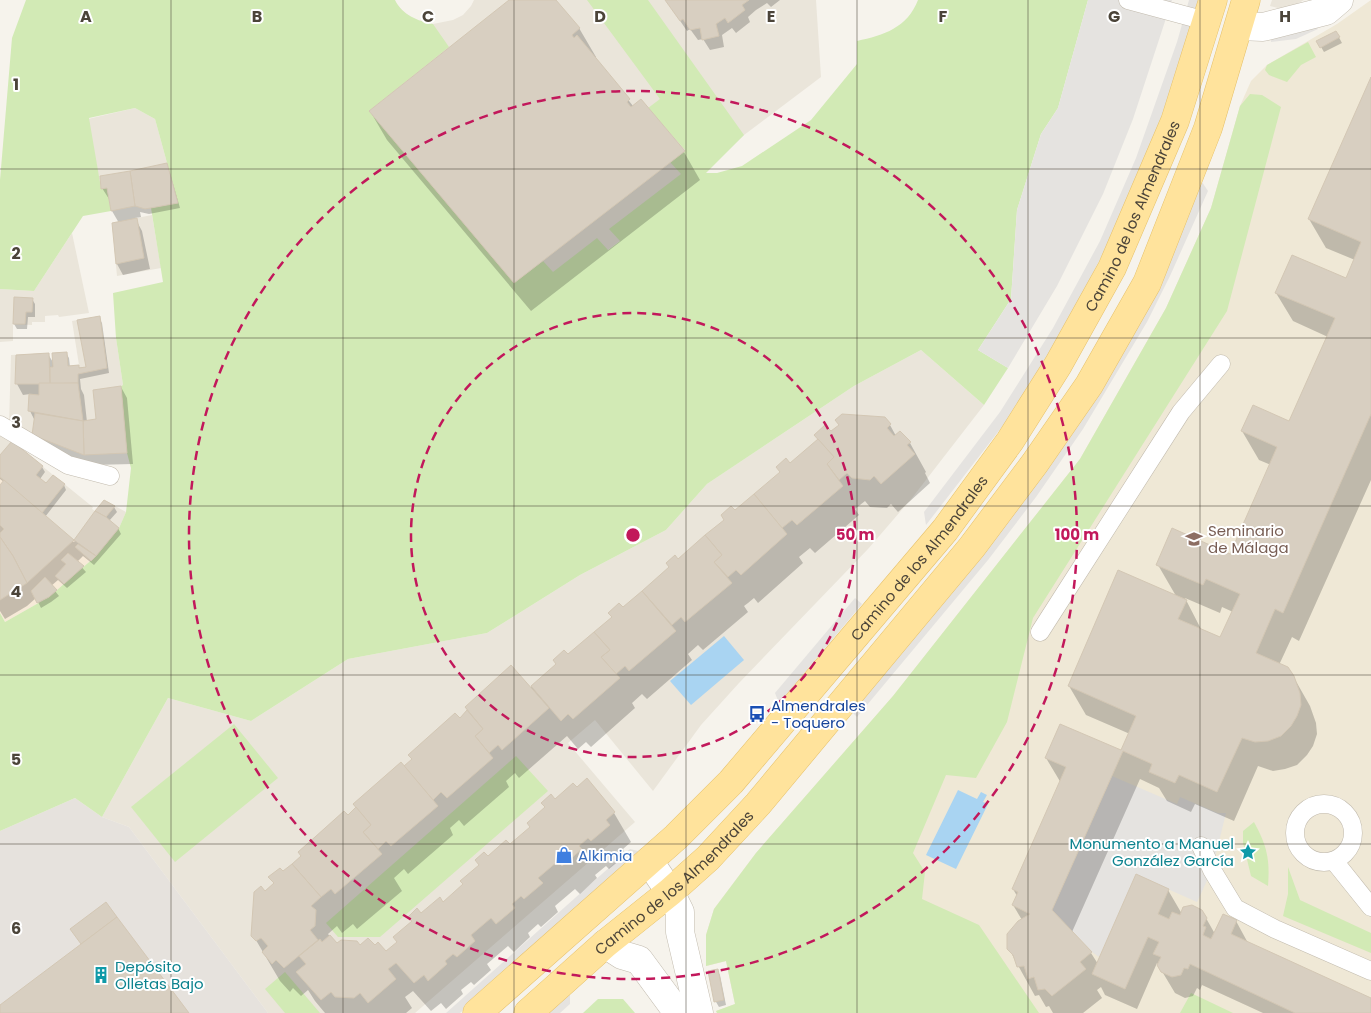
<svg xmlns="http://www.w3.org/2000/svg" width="1371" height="1013" viewBox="0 0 1371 1013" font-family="Poppins,sans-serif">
<rect width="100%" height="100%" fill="#f6f3ec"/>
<g fill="#eae5da">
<polygon points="474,0 816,0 821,77 744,135 689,188 442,376 363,102 396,3 403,11 412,18 422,22 433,24 453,20 463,15 471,6"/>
<polygon points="1272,0 1304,0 1286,10 1270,6"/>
<polygon points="135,108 155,119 178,203 145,209 135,206 111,211 107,188 101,189 88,119"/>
<polygon points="152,215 161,268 117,276 112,223"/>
<polygon points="72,233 89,313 59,317 58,315 45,316 45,322 32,322 32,325 13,324 13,341 0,342 0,289 34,291"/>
<polygon points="100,316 103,339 116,338 123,385 121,386 127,453 84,455 32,435 9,425 11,355 49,353 50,366 52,367 52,353 67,352 68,366 79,365 72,321"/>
<polygon points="921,350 984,405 912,498 868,549 739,683 701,725 653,791 595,720 568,743 635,822 415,1013 268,1013 129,827 102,817 168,698 251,721 348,659 487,633 580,575 666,530 707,484 854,386"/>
<polygon points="0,432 89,504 93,507 92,509 95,511 104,500 126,512 119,528 96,556 78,544 0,477"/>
</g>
<polygon fill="#f7ead8" points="0,477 78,544 96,556 49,597 5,622 0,613"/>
<polygon fill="#e6e2dd" points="75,798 102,817 129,827 268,1013 0,1013 0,831"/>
<polygon fill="#efe8d6" points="1371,0 1371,1013 717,1013 716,1011 735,1004 726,961 706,966 706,935 714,909 756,853 893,696 1080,459 1166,308 1211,208 1240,106 1251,81 1267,65 1337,24"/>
<g fill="#d2eab5">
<path d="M26,0H395C402,15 418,21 433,24L449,47L369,111L514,283L543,261L553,272L597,238L608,250L620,241L609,229L681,174L670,162L685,150L648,108L660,99L587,0H648L744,135L706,173H717L742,166L811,120L857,64V41C884,35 907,28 918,0H1088L1058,108L1041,134L1017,210L1011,299L978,350L1008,368L984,405L921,350L854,386L707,484L666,530L580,575L487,633L348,659L251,721L168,698L102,817L75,798L0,831V613L5,622L49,597L96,556L119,528L126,512L131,468L127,453L121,386L123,385L116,338L113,293L163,282L151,208L178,203L155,119L135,108L89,118L101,188H107L111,211L83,216L34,291L0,289V180L12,38Z"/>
<polygon points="1308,42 1316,57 1301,65 1287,82 1269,75 1265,70 1267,65"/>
<polygon points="1250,94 1262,95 1281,107 1227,311 1033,618 1007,722 976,778 946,775 913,853 925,872 922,899 979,925 1039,1013 717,1013 716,1011 735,1004 726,961 706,966 706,935 714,909 756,853 893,696 1080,459 1166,308 1211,208 1240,106"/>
<polygon points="234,724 278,778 175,862 131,807"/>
<polygon points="516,756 548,791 380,937 338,937 326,923"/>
<path d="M1254,822C1267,846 1270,859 1268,886L1251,876L1243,843V831Z"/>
<polygon points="1288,867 1300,900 1371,933 1371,953 1283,916 1288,894"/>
<polygon points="285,972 320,1013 285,1013 265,989"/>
<polygon points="1191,993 1233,1013 1180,1013"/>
<polygon points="598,999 623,999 635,1013 583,1013"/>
</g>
<g fill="#e5e3e0">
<polygon points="1088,0 1172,0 1133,119 1103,194 1057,286 1008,368 978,350 1011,299 1017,210 1041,134 1058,108"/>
<polygon points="1189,0 1200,0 1187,47 1145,162 1108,244 1061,334 1008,419 926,525 924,512 1000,412 1053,328 1100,241 1136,158 1177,42"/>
<polygon points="1315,23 1318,29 1296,39 1271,42 1270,35"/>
<polygon points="1202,182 1208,191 1170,276 1147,322 1083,429 1036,497 988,560 857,717 852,712 1163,273"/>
<polygon points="855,598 862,604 779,703 775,693"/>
<polygon points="1112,776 1177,804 1180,797 1218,813 1226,813 1212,870 1197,902 1136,875 1099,957 1092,952 1052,910"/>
<polygon points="630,849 642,852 460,1013 446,1013"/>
<polygon points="570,992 570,1004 560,1013 548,1013"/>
</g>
<g fill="#a9d4f2">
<polygon points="724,636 744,660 691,705 670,681"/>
<polygon points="958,790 977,799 981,792 987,795 983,802 988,804 956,869 926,855"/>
</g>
<g fill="#0003" fill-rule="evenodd">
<polygon points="512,0 555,0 579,28 596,57 595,58 633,106 684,152 700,180 531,311 387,140 370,111"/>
<polygon points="666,0 780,0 771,7 767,3 756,10 748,17 750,22 736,33 732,28 722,35 724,47 710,50 703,39 698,40 690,29 687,31"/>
<polygon points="1336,32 1342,43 1324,52 1318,42"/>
<path d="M1371,80V480L1299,641L1292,637L1279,665L1293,676L1310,706L1316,723L1317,734L1313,746L1307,755L1297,765L1285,769L1273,771L1258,766L1234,821L1195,804L1191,812L1167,801L1159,788L1140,779L1072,932L1091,953L1098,964L1168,890L1182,914L1202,911L1215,934L1236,921L1248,943L1371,1000V1013H1263L1202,985L1200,990L1197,988L1193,996L1185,998L1175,993L1157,963L1137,1009L1105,995L1101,987L1097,990L1102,998L1083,1013H1053L1049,1006L1046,1007L1039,995L1035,996L1009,949L1022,920L1013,905L1017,896L1013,889L1061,783L1046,758L1122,752L1130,734L1086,715L1069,686L1176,596L1158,565L1231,555L1271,465L1259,460L1242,431L1290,422L1328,337L1293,321L1276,293L1346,280L1355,260L1326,248L1309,219ZM1185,598L1220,613L1222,607L1233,612L1221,639L1202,631Z"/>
<polygon points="166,165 169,170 180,208 149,214 140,212 141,217 135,218 142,231 150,269 123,275 117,264 113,224 119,223 112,211 110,199 109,199 102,188"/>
<polygon points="32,299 35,304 35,317 28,317 27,329 17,329 14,324"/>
<polygon points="99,318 102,323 109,373 80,379 81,389 84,395 87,422 97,420 121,387 127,398 133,464 92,465 93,470 33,435 35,421 30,411 30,394 23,395 17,384 48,354 54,364 66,353 69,358 70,367 87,368"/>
<polygon points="890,425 896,436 910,443 926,472 925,473 930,483 898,512 891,504 887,508 870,507 865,501 855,509 859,515 815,553 810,548 799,557 803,563 758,603 754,598 748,603 744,606 748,612 703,650 698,645 688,654 692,660 647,699 642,694 632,703 635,708 591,747 586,742 578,749 567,736 519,778 515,773 506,781 509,787 464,826 459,820 450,828 453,835 408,874 404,869 394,878 402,891 357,929 353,924 342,933 337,926 328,934 337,945 360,947 386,953 398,943 412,922 409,917 421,915 443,904 464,885 488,858 510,846 531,828 555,801 577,788 614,813 631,842 623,849 626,855 609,869 606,866 595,875 597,878 580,894 575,889 555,906 558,912 541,927 538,924 528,933 530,937 514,952 508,946 487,964 491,970 474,985 471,982 461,990 463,994 446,1009 441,1003 431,1011 413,991 405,997 412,1008 406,1013 325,1013 315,1001 308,990 301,996 293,988 290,992 280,981 253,935 264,892 274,884 270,877 283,873 460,719 468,711 466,708 530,688 790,465 831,433"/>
<polygon points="12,443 42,467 45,472 40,479 47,485 64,485 66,490 45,517 74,542 104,502 114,507 117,512 109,521 118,528 121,534 94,565 83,556 77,562 86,572 67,588 58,580 51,586 59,596 51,602 41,608 36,598 27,606 5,619 0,611 0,486 4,482 0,479 0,457"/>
<polygon points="717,970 720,975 726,1005 719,1007 716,1002 709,972"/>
</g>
<g fill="#d8cfc1" stroke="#d3c7b4">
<polygon points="509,0 556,0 580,28 572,35 574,38 577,35 630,99 627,102 631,107 641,99 685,151 514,283 369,111"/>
<polygon points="665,0 749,0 742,5 745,10 728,23 725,18 716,24 719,36 702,40 700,28 690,30 683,19 680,21"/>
<polygon points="1336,31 1340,37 1320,48 1316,41"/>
<polygon points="1371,77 1371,414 1283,613 1275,609 1256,653 1288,667 1294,676 1300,693 1301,705 1297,716 1291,726 1281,736 1268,741 1255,742 1242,738 1217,792 1179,775 1175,783 1149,772 1152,764 1123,751 1052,910 1092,952 1080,962 1086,969 1052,996 1045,989 1038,990 1034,977 1028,979 1024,966 1017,967 1013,955 1007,949 1007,934 1018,921 1030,914 1012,905 1018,892 1012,889 1066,767 1045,758 1060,724 1121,750 1136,716 1068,686 1118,570 1187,600 1178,619 1220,637 1240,594 1206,579 1203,585 1156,565 1172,528 1230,554 1277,447 1241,431 1253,405 1289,421 1335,318 1275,293 1292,255 1346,278 1361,242 1308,219"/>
<polygon points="167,163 178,203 145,209 135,206 130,171"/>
<polygon points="130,171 135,206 111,211 107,188 101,189 100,176"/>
<polygon points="137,218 144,258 116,264 112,223"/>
<polygon points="14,297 33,298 32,312 26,312 25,324 13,324"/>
<polygon points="100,316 107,368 78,374 78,383 50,384 50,367 53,367 52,353 67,352 68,366 79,365 79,368 86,367 77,320"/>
<polygon points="49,353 50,384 15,384 16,355"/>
<polygon points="39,383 78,383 83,421 28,411 29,394 39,395"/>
<polygon points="121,386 127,453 84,455 83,421 96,419 93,390"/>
<polygon points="35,413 83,421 84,455 32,435"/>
<polygon points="842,414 885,417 891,424 887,428 894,436 900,431 911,442 907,445 915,454 881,484 874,476 870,480 852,478 847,473 839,480 827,464 834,457 814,435 825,425 831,431 839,425 835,420"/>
<polygon points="818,439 834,457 827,464 843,486 797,525 792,520 782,528 754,494 780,472 776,467 786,458 790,463"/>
<polygon points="12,441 43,466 36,475 46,483 53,475 65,484 42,513 0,477 0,455"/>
<polygon points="4,480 74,540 27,583 13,556 0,537 0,533 4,529 0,525 0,485"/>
<polygon points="754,494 787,534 741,575 736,570 728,577 714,562 722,555 705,535 724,520 721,515 731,506 735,510"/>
<polygon points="104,500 115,506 106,517 95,511"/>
<polygon points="95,511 106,517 119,528 96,556 74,540"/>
<polygon points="705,535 722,555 714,562 732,583 685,622 681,617 672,625 642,591 669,567 666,563 675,555 678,559"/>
<polygon points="0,537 13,556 27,583 0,600"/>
<polygon points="78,544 96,556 91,561 75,547"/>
<polygon points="68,553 84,566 64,584 55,576 66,564 61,560"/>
<polygon points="45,577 57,590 49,597 37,603 31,591"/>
<polygon points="642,591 676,631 629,671 625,666 616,674 601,657 610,650 594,632 612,617 608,613 619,603 623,607"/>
<polygon points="594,632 610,650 601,657 620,678 573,719 568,714 561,721 531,686 556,664 553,660 564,650 568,654"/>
<polygon points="511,665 549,708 502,750 498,745 489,753 475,736 483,729 465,707"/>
<polygon points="467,710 483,729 475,736 493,758 447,798 441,792 433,800 404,766 412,759 408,755 455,713 460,718"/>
<polygon points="401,762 438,806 391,846 386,841 378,849 363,832 371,825 353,804"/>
<polygon points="587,778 615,812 606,820 610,825 591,841 588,838 579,846 582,849 562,866 558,861 538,878 543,883 524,899 521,896 512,904 515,908 496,924 491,918 471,935 475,941 457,957 453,954 445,961 447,964 428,981 424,975 414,983 396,963 388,969 396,979 368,1003 360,993 354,998 335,997 331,992 321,1000 296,972 306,964 299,956 320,939 322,942 330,935 337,943 341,940 357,941 360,945 368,938 375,945 378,942 386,951 397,942 393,937 412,921 408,917 417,908 421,913 440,897 443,902 463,884 460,881 479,865 475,860 484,852 488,856 506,840 510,844 530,827 527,823 545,807 541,803 551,794 555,799 573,783 577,787"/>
<polygon points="356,807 371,825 363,832 382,854 335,894 331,889 321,897 292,864 301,856 298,852 315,837 344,811 348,815"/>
<polygon points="292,864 321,897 311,906 316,910 315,926 310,930 318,940 284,968 276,960 272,964 262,952 268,946 261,938 256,941 251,936 254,892 261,886 265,891 274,883 268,877 280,868 283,871"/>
<polygon points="1136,874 1169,889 1158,914 1169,919 1172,912 1180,915 1183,907 1192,905 1202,910 1207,918 1203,926 1206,927 1203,935 1211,939 1223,914 1237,920 1231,934 1371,998 1371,1013 1295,1013 1190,964 1188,969 1184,968 1181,975 1172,977 1161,972 1157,965 1161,957 1153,954 1159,942 1148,937 1125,989 1092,974"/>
<polygon points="106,902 117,917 81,944 70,929"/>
<polygon points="117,917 189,1013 0,1013 0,1005"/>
<polygon points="718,969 724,1000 714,1002 708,971"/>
</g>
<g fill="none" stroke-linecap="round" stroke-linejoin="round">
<g stroke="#c2bbae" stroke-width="19">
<g id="lane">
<polyline points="1128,0 1206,21"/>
<polyline points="0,425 68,465 110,476"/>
<polyline points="1040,632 1181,412 1221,364"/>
<circle cx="1324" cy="833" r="29"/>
<polyline points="1201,846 1212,870 1235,908 1275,929 1371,971"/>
<polyline points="1334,861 1371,907"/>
</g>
</g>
<g stroke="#c2bbae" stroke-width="29">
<g id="street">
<polyline points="1239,26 1263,27 1326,11 1339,0"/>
<polyline points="649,861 670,892 680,912 680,932 699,1013"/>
<polyline points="605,944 622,955 639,960 678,1013"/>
</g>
</g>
<g stroke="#e6c16a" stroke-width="29">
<g id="primary">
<path id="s1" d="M477,1013L676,837L731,782L945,530L1010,441L1058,365L1112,268L1175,121L1213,0"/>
<path id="s2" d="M528,1013L605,944L670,892L708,858L758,804L972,547L1035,463L1089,385L1147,283L1208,128L1246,0"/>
</g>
</g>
<use href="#lane" stroke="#fff" stroke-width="18"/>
<use href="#street" stroke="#fff" stroke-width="28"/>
<use href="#primary" stroke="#ffe39c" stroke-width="28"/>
</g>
<path fill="none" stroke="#4b4439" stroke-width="1" stroke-opacity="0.55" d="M171,0V1013M343,0V1013M514,0V1013M686,0V1013M857,0V1013M1028,0V1013M1200,0V1013M0,169H1371M0,338H1371M0,506H1371M0,675H1371M0,844H1371"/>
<g fill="none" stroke="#c2185b" stroke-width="2.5" stroke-dasharray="9 6">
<circle cx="633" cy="535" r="222"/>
<circle cx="633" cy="535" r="444"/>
</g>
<defs>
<g id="university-bare" transform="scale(1.35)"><path d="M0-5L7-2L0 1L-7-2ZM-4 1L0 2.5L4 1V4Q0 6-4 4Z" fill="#8d6e63" stroke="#fff" stroke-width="2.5" paint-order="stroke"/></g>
<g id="bus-bare" transform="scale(1.35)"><path d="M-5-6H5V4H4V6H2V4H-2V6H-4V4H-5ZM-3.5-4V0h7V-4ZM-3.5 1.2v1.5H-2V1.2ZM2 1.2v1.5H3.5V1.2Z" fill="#1a4fb4" stroke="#fff" stroke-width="2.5" paint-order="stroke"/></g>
<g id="sight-bare" transform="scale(1.35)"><path d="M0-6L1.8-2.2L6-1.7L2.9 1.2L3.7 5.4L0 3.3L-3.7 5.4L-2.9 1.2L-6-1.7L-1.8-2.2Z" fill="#0f9aa8" stroke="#fff" stroke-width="2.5" paint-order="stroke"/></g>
<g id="shop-bare" transform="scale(1.35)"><path d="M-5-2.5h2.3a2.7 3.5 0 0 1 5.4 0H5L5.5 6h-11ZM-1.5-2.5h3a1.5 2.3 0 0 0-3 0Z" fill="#3f7fe0" stroke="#fff" stroke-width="2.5" paint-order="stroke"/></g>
<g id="building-bare" transform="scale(1.35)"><path d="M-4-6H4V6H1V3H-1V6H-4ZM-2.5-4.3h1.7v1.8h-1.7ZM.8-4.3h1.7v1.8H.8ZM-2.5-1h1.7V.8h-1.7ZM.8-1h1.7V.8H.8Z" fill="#0f9aa8" stroke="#fff" stroke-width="2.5" paint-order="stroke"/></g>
</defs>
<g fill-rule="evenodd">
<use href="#university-bare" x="1194" y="539"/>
<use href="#bus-bare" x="757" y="714"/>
<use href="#sight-bare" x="1248" y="852"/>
<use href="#shop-bare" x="564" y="855"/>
<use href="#building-bare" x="101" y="975"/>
</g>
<g text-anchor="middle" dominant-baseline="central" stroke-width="4" stroke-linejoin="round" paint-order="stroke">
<g font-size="15" fill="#4b4439" stroke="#fff">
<text stroke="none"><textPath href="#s1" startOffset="1041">Camino de los Almendrales</textPath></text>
<text stroke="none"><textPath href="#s1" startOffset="636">Camino de los Almendrales</textPath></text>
<text stroke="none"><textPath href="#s2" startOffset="196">Camino de los Almendrales</textPath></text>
</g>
<g font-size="15" fill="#785e54" stroke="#fff" text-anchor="start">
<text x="1208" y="530">Seminario<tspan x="1208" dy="17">de Málaga</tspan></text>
</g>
<g font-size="15" fill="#164399" stroke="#fff" text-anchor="start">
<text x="771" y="705">Almendrales<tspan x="771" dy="17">- Toquero</tspan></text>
</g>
<g font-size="15" fill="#0d838f" stroke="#fff" text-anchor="end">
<text x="1234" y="843">Monumento a Manuel<tspan x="1234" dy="17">González García</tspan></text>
<text x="115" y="966" text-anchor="start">Depósito<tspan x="115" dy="17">Olletas Bajo</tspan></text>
</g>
<g font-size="15" fill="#366cbe" stroke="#fff" text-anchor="start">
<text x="578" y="855">Alkimia</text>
</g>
</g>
<g font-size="16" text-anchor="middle" font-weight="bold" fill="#4b4439" stroke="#fff" stroke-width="4" stroke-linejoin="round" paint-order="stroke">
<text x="86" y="22">A</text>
<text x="257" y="22">B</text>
<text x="428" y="22">C</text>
<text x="600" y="22">D</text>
<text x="771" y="22">E</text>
<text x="943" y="22">F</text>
<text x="1114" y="22">G</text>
<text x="1285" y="22">H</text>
<text x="16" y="90">1</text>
<text x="16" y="259">2</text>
<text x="16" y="428">3</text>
<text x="16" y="597">4</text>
<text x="16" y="765">5</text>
<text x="16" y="934">6</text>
</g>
<circle cx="633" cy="535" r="8" fill="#c2185b" stroke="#fff" stroke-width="2.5"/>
<g font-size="15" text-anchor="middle" font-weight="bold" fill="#c2185b" stroke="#fff" stroke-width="4" stroke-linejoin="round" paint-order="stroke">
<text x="855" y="540">50 m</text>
<text x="1077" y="540">100 m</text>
</g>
</svg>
